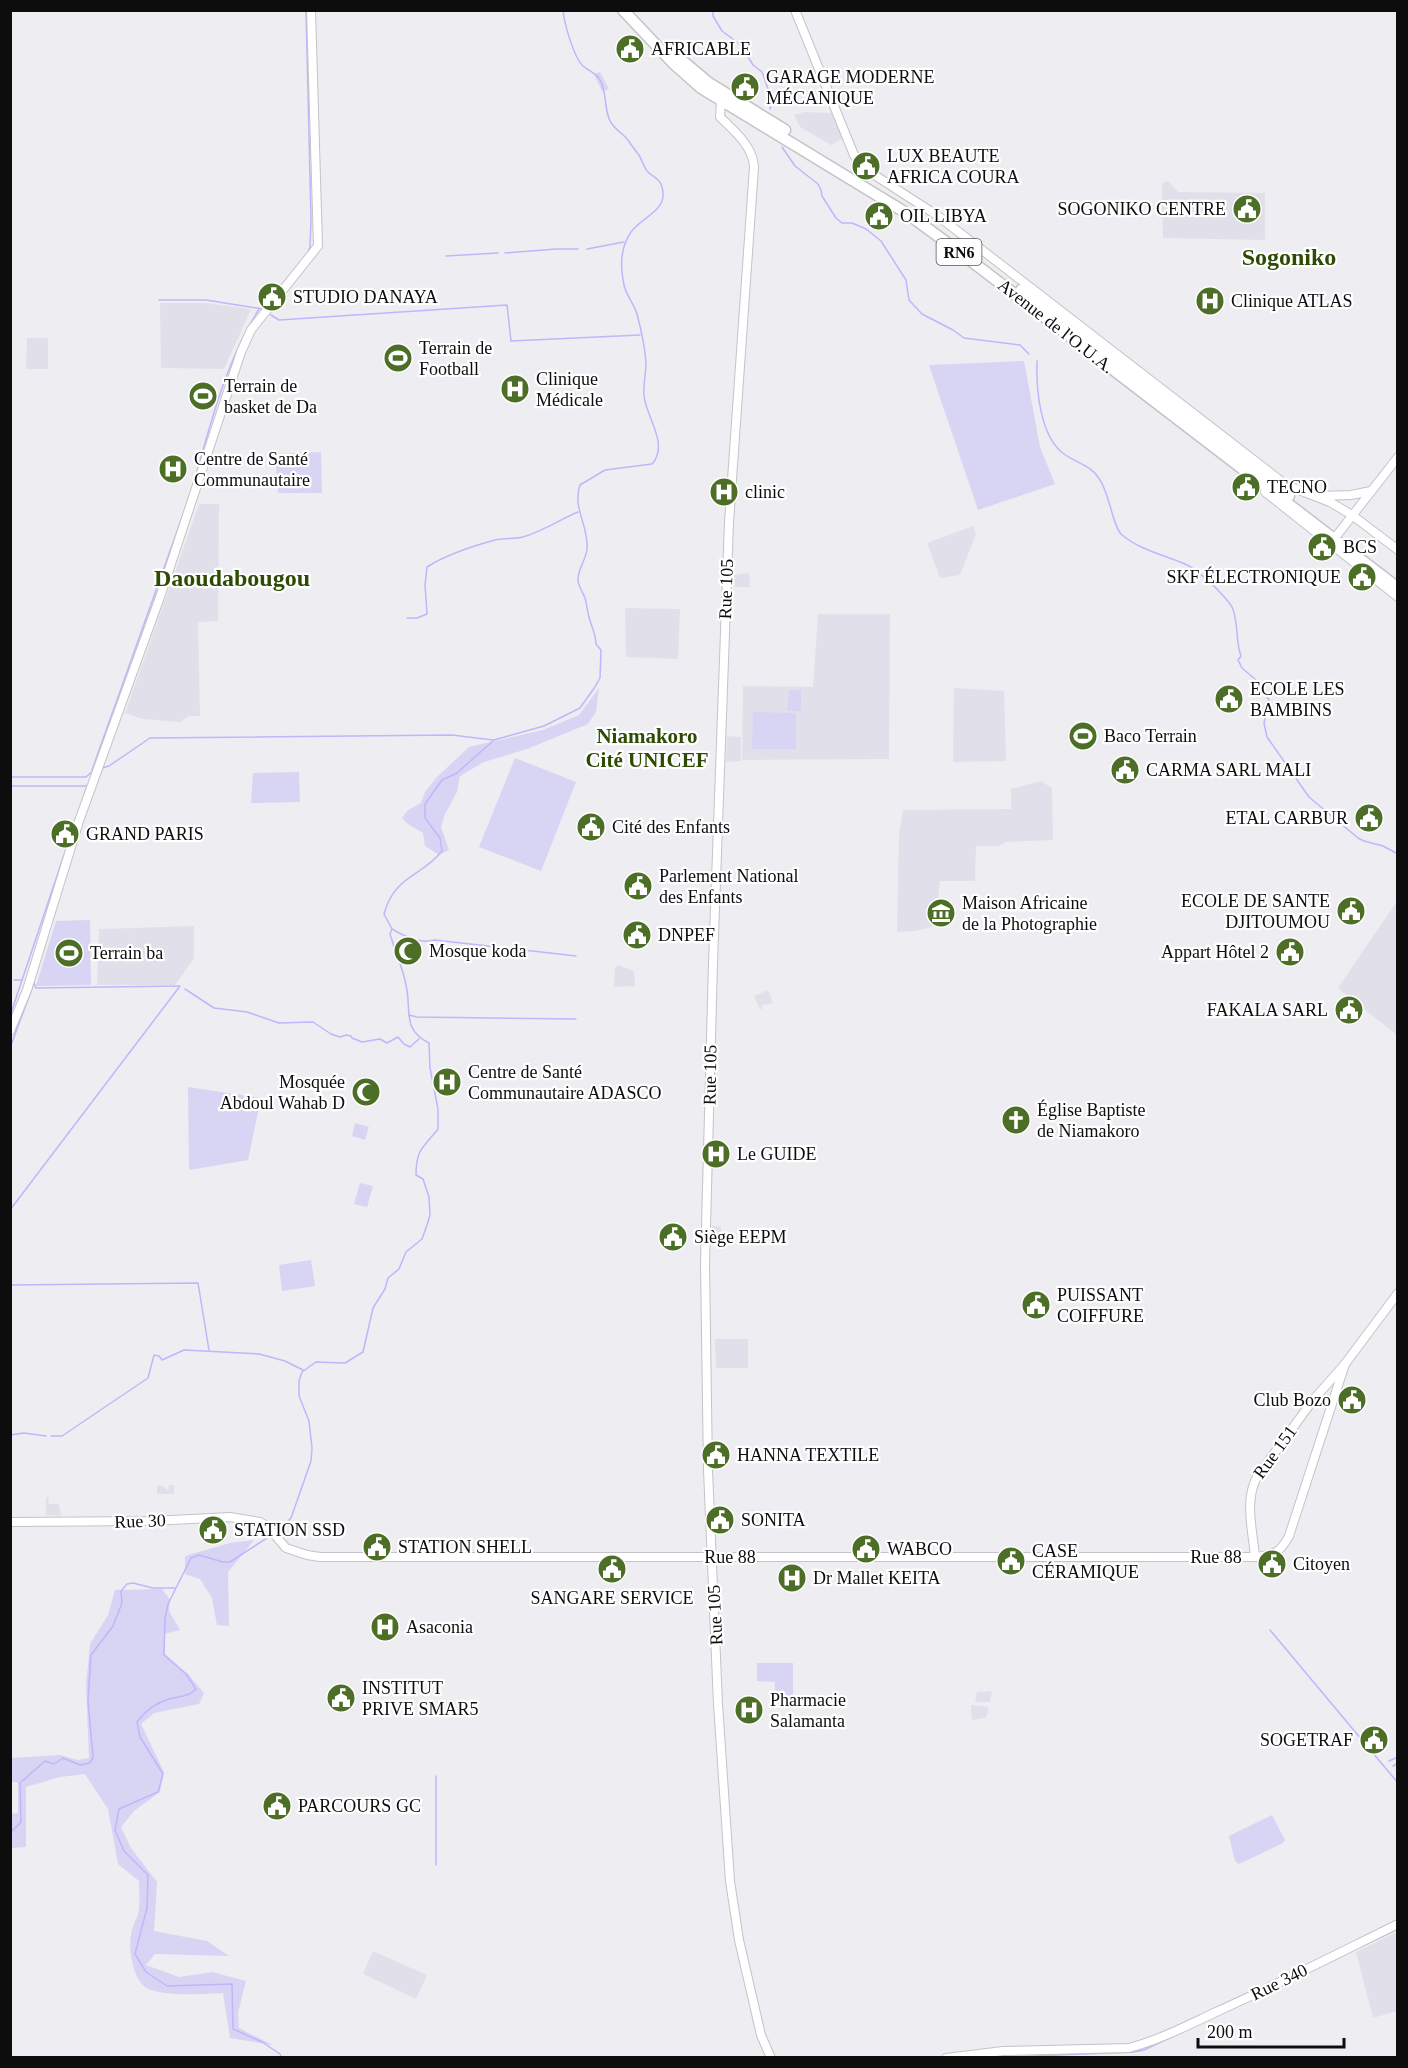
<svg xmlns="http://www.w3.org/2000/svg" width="1408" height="2068" viewBox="0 0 1408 2068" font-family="Georgia,serif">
<rect width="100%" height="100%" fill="#eeedf1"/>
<g fill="#e1e0ea">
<polygon points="804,112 833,113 844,138 831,145 800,127 794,115"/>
<polygon points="1168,181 1178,192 1265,193 1265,240 1163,238 1162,189 1163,183"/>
<polygon points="160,303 205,303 251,309 224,369 161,368"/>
<polygon points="27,338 48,338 48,369 26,369"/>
<polygon points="199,504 219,504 218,621 198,622 200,716 189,716 180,722 142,719 125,713"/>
<polygon points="973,526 976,534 960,575 940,578 927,543"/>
<polygon points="749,573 750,587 734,587 734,575"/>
<polygon points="625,608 680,609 678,659 626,657"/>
<polygon points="818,614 890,614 889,759 742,760 743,686 813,687"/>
<polygon points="954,688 1004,691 1006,761 953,762"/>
<polygon points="727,736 741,737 741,761 726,762"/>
<polygon points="1041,781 1052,788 1053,840 1006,842 999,846 976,846 975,881 940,881 935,926 916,931 897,932 899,834 903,810 1011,809 1011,789"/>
<polygon points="1397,901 1397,1035 1338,988"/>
<polygon points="194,926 194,958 175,985 97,985 99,929"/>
<polygon points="618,965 634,971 635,986 614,987 615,968"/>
<polygon points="768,990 773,1003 762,1005 762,1009 760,1009 754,996"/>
<polygon points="712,1226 721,1227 721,1240 724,1240 724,1245 712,1245"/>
<polygon points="715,1339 748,1339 748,1368 716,1368"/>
<polygon points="169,1485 174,1485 174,1494 157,1494 157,1486 163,1486 168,1490"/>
<polygon points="46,1497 49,1497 48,1504 59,1504 61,1516 46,1515"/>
<polygon points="992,1691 990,1702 975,1702 977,1692"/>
<polygon points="971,1705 989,1707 986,1718 972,1720"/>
<polygon points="1397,1932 1397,2011 1373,2018 1356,1952"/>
<polygon points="373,1951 427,1975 416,1999 363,1974"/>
</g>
<g fill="#d8d4f4">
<polygon points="600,72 609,89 602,91 594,74"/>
<polygon points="397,346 407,356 405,363 400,367 393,367 389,359 390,347"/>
<polygon points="1024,361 1040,447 1055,484 978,510 929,365"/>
<polygon points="197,385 210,385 210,407 196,407"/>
<polygon points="321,452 322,493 278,493 275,454"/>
<polygon points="599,688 596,712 588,724 527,749 484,762 460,776 457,792 445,814 441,827 449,850 439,855 425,846 423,833 408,824 402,818 408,810 421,803 425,792 437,777 469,747 543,730 579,715"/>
<polygon points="789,690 801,690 801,711 787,711"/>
<polygon points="753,712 796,713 796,749 752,749"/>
<polygon points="515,758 576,782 541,871 479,847"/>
<polygon points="299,772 300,802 251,803 253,773"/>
<polygon points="90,920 91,985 36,986 56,921"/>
<polygon points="188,1087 261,1098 248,1160 189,1170"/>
<polygon points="355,1123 369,1127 365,1140 352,1136"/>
<polygon points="360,1183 373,1186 367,1207 354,1204"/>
<polygon points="311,1260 315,1286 282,1291 279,1265"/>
<polygon points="254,1540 228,1572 229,1626 217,1625 212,1598 200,1579 185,1574 185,1556 230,1543"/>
<path d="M162,1589L170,1600L169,1611L180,1630L164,1634V1653L189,1675L204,1693L199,1704L154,1713L141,1724L164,1772L160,1792L134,1811L121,1827L131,1848L157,1882L154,1931L207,1941L229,1956L155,1954L146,1965L179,1977L212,1972L246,1981L238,2013L239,2028L273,2045L230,2038L223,1993C205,1994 159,1997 145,1987C133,1977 128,1950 131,1935C132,1926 138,1918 139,1909C140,1899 139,1890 139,1881L118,1864L108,1809L85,1774L60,1777L26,1787V1847L11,1848V1814L18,1813V1783L11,1781V1758L60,1755L78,1760L89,1758L86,1685L90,1644L108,1615L115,1590Z"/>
<polygon points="757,1663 793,1663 793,1699 775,1699 775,1682 757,1681"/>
<polygon points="1272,1815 1285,1840 1283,1843 1239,1864 1235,1861 1229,1836"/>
</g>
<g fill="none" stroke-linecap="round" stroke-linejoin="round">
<g stroke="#c1b5fc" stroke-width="1.5">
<polyline points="306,10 311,219 310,247 307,255"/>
<polyline points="713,10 713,16 722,31 742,46 753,65 762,72 772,100 770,109"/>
<polyline points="782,147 795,166 818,184 821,190 822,196 836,218 842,223 852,223 866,229 881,241 906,280 909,300 922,314 953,330 964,338 1020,345 1029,354"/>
<polyline points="587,249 624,242"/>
<polyline points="505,253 556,249 578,249"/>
<polyline points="446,256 498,253"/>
<polyline points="159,300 206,300 263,309"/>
<polyline points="271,315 279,320 507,305 511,341 640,335"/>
<path d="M1037,361C1036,389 1040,437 1064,454C1075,462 1091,466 1098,477C1110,492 1112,526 1122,535C1140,550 1164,555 1185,564C1197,569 1207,580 1217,589C1222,595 1228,600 1232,607C1239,622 1235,640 1241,656L1238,660L1242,668L1256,680L1269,700L1264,723L1267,737L1309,797L1358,838L1364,841L1383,846L1398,854"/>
<path d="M191,493C209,430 224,364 259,309"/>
<path d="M407,618H417L427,614L425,585L427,567C447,554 473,546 495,540C504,538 514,539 523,537C543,531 559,520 578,512"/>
<polyline points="102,768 109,766 150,738 452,735 493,740"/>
<polyline points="92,770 185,509"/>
<polyline points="10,777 86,777 94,770"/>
<polyline points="10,786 87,786 83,799"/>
<path d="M392,929C406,937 418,944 435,940L576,956"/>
<polyline points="14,980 22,980"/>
<polyline points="185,989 214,1008 247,1012 279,1023 313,1022 331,1034 340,1037 346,1035 351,1036 352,1038 362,1042 380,1039 387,1043 398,1037 404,1044 410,1047 419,1039"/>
<polyline points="409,1015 417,1017 576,1019"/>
<polyline points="10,1016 65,852"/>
<polyline points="10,1048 34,983 36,988 179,986"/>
<polyline points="10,1210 180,986"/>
<polyline points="10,1285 198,1283 209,1350"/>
<polyline points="10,1435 24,1433 46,1436"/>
<polyline points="51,1436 62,1436 148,1378 154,1355 159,1356 162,1360 184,1350 259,1354 285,1361 303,1370"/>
<path d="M277,1532L291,1518L311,1461L312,1448L309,1421L299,1396V1381L302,1372L316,1362L345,1363L363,1352L373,1308L385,1289L388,1278L399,1269L406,1252L422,1239L427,1225L430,1215L429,1197L423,1179L416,1175C416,1149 423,1148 438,1129V1109L430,1068L429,1043C401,1029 412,1009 406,985C403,968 395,951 390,934L392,929L384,914C395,875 420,878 442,851L440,838L425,818V804L442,780L457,773L494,740L544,726L580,708L595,687L600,678L601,650L596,644C596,634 591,626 589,617C587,611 587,604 585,598C583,593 579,587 578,581C577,570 586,560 587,549C589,526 572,508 580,485L605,470L652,464C670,444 645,416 644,395C643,385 646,374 646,363C645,348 641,329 637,314C634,304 626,295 624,285C620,267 620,248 631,232C642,216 669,211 662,187C660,178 652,177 647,171C643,166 642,160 639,155C635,150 631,145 628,140C623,134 616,130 612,124C603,112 608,94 600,80C596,73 589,71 583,66C574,58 564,23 563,10"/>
<path d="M270,1536L230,1562H223L199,1555L191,1558L168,1604L165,1618L164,1655L186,1674L196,1689C188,1697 180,1696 169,1699C155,1703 145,1711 137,1722L140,1737L163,1774L158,1792L119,1809L115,1830L124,1851L148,1875L147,1908L135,1954L146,1972L167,1986L232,1984L233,2029L262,2042L280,2054L282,2058"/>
<polyline points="1270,1630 1398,1783"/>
<polyline points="1389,1761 1398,1757"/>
<polyline points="1393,1766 1398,1763"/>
<polyline points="10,1833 21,1822 20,1783 45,1761 54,1764 63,1758 80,1765 90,1763 93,1757 88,1700 91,1655 113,1626 122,1603 121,1591 127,1584 133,1583 153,1588 175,1588"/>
<polyline points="436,1865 436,1776"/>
<polyline points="1377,1939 1398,1929"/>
<polyline points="1328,1963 1346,1954"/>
<polyline points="1220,2014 1232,2009"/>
<polyline points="987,2058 1134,2052 1144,2050 1186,2030"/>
</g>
<g stroke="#c4c4c7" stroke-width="10">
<g id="secondary">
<polyline points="795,10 854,155 862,167 938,216 1286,485 1330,502 1352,515 1398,550"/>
<path d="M721,101L720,117C734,131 753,146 754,167L729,522L713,963L705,1264L708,1470L718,1704L730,1881L739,1940L761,2035L771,2058"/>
<polyline points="1265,492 1398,597"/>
<polyline points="1319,496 1351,495 1371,491"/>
<polyline points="1334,539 1398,457"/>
<polyline points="10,1031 27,990 79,821 160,597 241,352 251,330 318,246 311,10"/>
<path d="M10,1522L152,1521L230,1517L260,1522L268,1527L286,1548L307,1555L320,1557H1255C1274,1555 1280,1553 1289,1536L1345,1364"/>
<path d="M1255,1557C1253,1532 1244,1500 1257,1477L1313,1400L1345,1364L1398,1293"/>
<path d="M946,2058L1003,2051L1129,2048C1159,2040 1186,2026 1214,2013C1276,1985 1337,1954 1398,1924"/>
</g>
</g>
<g stroke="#c4c4c7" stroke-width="13">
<g id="highway">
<polyline points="623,10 674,64 701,88 908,214 966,257 1398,588"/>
<polyline points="672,52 709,83 785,130"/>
<polyline points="1021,290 1289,496"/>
</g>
</g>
<use href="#secondary" stroke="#fff" stroke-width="8"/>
<use href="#highway" stroke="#fff" stroke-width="10"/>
</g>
<defs>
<g id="civic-disc" transform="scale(1.5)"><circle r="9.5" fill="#4c6e26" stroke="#fff"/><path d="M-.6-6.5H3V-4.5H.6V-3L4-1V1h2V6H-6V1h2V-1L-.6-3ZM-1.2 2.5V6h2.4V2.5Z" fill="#fff"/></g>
<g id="hospital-disc" transform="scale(1.5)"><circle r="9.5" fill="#4c6e26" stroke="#fff"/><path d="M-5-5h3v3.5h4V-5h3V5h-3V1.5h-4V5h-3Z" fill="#fff"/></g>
<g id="stadium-disc" transform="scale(1.5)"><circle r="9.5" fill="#4c6e26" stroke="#fff"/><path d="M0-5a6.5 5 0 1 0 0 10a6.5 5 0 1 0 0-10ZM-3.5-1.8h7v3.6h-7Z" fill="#fff"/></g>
<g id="museum-disc" transform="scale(1.5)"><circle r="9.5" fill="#4c6e26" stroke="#fff"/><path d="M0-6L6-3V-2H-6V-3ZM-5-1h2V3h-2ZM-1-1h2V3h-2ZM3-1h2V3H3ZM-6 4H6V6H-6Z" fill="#fff"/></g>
<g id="mosque-disc" transform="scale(1.5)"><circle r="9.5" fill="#4c6e26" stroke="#fff"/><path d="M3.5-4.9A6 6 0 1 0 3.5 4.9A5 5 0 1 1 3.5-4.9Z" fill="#fff"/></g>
<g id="church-disc" transform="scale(1.5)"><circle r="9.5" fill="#4c6e26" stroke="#fff"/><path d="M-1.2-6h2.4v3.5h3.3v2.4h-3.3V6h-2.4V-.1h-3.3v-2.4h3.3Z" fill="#fff"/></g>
</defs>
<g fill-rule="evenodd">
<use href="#civic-disc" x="630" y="49"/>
<use href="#civic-disc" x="745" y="87"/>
<use href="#civic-disc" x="866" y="166"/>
<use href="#civic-disc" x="1247" y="209"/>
<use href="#civic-disc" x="879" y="216"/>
<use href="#civic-disc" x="272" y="297"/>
<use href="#hospital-disc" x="1210" y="301"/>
<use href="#stadium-disc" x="398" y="358"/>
<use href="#hospital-disc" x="515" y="389"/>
<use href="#stadium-disc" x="203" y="396"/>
<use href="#hospital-disc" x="173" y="469"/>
<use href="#civic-disc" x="1246" y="487"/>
<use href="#hospital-disc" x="724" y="492"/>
<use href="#civic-disc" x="1322" y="547"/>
<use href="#civic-disc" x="1362" y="577"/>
<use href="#civic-disc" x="1229" y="699"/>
<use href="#stadium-disc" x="1083" y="736"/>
<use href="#civic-disc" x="1125" y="770"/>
<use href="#civic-disc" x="1369" y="818"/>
<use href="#civic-disc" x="591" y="827"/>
<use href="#civic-disc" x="65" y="834"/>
<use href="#civic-disc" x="638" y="886"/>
<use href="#civic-disc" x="1351" y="911"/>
<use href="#museum-disc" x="941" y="913"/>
<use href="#civic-disc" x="637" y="935"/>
<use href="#mosque-disc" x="408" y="951"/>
<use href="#civic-disc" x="1290" y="952"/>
<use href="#stadium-disc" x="69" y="953"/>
<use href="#civic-disc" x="1349" y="1010"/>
<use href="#hospital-disc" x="447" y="1082"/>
<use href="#mosque-disc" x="366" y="1092"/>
<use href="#church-disc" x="1016" y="1120"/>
<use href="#hospital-disc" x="716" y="1154"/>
<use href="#civic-disc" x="673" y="1237"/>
<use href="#civic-disc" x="1036" y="1305"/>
<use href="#civic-disc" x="1352" y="1400"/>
<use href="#civic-disc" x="716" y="1455"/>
<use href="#civic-disc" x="720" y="1520"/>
<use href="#civic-disc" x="213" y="1530"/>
<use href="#civic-disc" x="377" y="1547"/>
<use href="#civic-disc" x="866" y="1549"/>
<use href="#civic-disc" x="1011" y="1561"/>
<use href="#civic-disc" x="1272" y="1564"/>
<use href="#civic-disc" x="612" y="1569"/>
<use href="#hospital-disc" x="792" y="1578"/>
<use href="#hospital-disc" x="385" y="1627"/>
<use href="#civic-disc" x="341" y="1698"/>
<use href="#hospital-disc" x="749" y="1710"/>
<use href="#civic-disc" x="1374" y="1740"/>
<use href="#civic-disc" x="277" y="1806"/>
</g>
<g text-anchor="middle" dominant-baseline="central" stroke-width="4.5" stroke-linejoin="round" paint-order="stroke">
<rect fill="#fff" stroke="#565656" stroke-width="1.5" x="936.5" y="239" width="45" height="26" rx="4.5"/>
<g font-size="16" font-weight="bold" fill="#0d0d0e">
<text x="959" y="252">RN6</text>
</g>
<g font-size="18" fill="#0d0d0e" stroke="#fff" text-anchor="start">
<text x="651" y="49">AFRICABLE</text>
<text x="766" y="77">GARAGE MODERNE<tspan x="766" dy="21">MÉCANIQUE</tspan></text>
<text x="887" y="156">LUX BEAUTE<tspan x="887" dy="21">AFRICA COURA</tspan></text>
<text x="1226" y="209" text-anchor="end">SOGONIKO CENTRE</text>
<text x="900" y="216">OIL LIBYA</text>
<text x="293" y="297">STUDIO DANAYA</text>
<text x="1231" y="301">Clinique ATLAS</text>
<text x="419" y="348">Terrain de<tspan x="419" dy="21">Football</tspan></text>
<text x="536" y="379">Clinique<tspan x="536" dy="21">Médicale</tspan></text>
<text x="224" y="386">Terrain de<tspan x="224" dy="21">basket de Da</tspan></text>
<text x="194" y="459">Centre de Santé<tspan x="194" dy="21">Communautaire</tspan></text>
<text x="1267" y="487">TECNO</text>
<text x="745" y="492">clinic</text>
<text x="1343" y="547">BCS</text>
<text x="1341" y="577" text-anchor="end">SKF ÉLECTRONIQUE</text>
<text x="1250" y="689">ECOLE LES<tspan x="1250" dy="21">BAMBINS</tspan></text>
<text x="1104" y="736">Baco Terrain</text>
<text x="1146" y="770">CARMA SARL MALI</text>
<text x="1348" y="818" text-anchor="end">ETAL CARBUR</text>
<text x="612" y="827">Cité des Enfants</text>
<text x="86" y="834">GRAND PARIS</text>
<text x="659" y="876">Parlement National<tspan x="659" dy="21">des Enfants</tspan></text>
<text x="1330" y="901" text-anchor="end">ECOLE DE SANTE<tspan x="1330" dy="21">DJITOUMOU</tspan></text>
<text x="962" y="903">Maison Africaine<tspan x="962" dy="21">de la Photographie</tspan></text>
<text x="658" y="935">DNPEF</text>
<text x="429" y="951">Mosque koda</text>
<text x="1269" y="952" text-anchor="end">Appart Hôtel 2</text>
<text x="90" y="953">Terrain ba</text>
<text x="1328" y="1010" text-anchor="end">FAKALA SARL</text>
<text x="468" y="1072">Centre de Santé<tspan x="468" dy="21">Communautaire ADASCO</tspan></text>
<text x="345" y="1082" text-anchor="end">Mosquée<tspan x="345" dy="21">Abdoul Wahab D</tspan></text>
<text x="1037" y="1110">Église Baptiste<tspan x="1037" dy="21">de Niamakoro</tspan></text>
<text x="737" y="1154">Le GUIDE</text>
<text x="694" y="1237">Siège EEPM</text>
<text x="1057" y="1295">PUISSANT<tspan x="1057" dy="21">COIFFURE</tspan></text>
<text x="1331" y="1400" text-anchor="end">Club Bozo</text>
<text x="737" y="1455">HANNA TEXTILE</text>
<text x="741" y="1520">SONITA</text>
<text x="234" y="1530">STATION SSD</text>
<text x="398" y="1547">STATION SHELL</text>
<text x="887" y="1549">WABCO</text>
<text x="1032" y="1551">CASE<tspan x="1032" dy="21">CÉRAMIQUE</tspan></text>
<text x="1293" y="1564">Citoyen</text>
<text x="813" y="1578">Dr Mallet KEITA</text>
<text x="612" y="1598" text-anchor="middle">SANGARE SERVICE</text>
<text x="406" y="1627">Asaconia</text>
<text x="362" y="1688">INSTITUT<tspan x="362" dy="21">PRIVE SMAR5</tspan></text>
<text x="770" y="1700">Pharmacie<tspan x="770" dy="21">Salamanta</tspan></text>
<text x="1353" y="1740" text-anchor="end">SOGETRAF</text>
<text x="298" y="1806">PARCOURS GC</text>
</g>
<g font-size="18" fill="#0d0d0e" stroke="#fff">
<text transform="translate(1056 326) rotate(38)">Avenue de l'O.U.A.</text>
<text transform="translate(726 589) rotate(-88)">Rue 105</text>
<text transform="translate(710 1075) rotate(-89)">Rue 105</text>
<text transform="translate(1275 1452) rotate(-54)">Rue 151</text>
<text transform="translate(140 1521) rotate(-2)">Rue 30</text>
<text x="730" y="1557">Rue 88</text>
<text x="1216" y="1557">Rue 88</text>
<text transform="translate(715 1615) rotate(-93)">Rue 105</text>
<text transform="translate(1279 1982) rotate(-26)">Rue 340</text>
</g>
<g font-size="21" font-weight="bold" fill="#2d4b03" stroke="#fff">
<text x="647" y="736">Niamakoro<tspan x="647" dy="24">Cité UNICEF</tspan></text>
</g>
<g font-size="24" font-weight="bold" fill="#2d4b03" stroke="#fff">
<text x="1289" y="257">Sogoniko</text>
<text x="232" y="578">Daoudabougou</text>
</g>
</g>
<rect width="1408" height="2068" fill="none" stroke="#0d0d0e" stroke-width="24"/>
<path d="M1198 2038v9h146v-9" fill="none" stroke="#0d0d0e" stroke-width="3"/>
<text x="1207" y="2038" font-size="18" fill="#0d0d0e" stroke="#ffffff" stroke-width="4.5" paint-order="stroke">200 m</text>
</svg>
